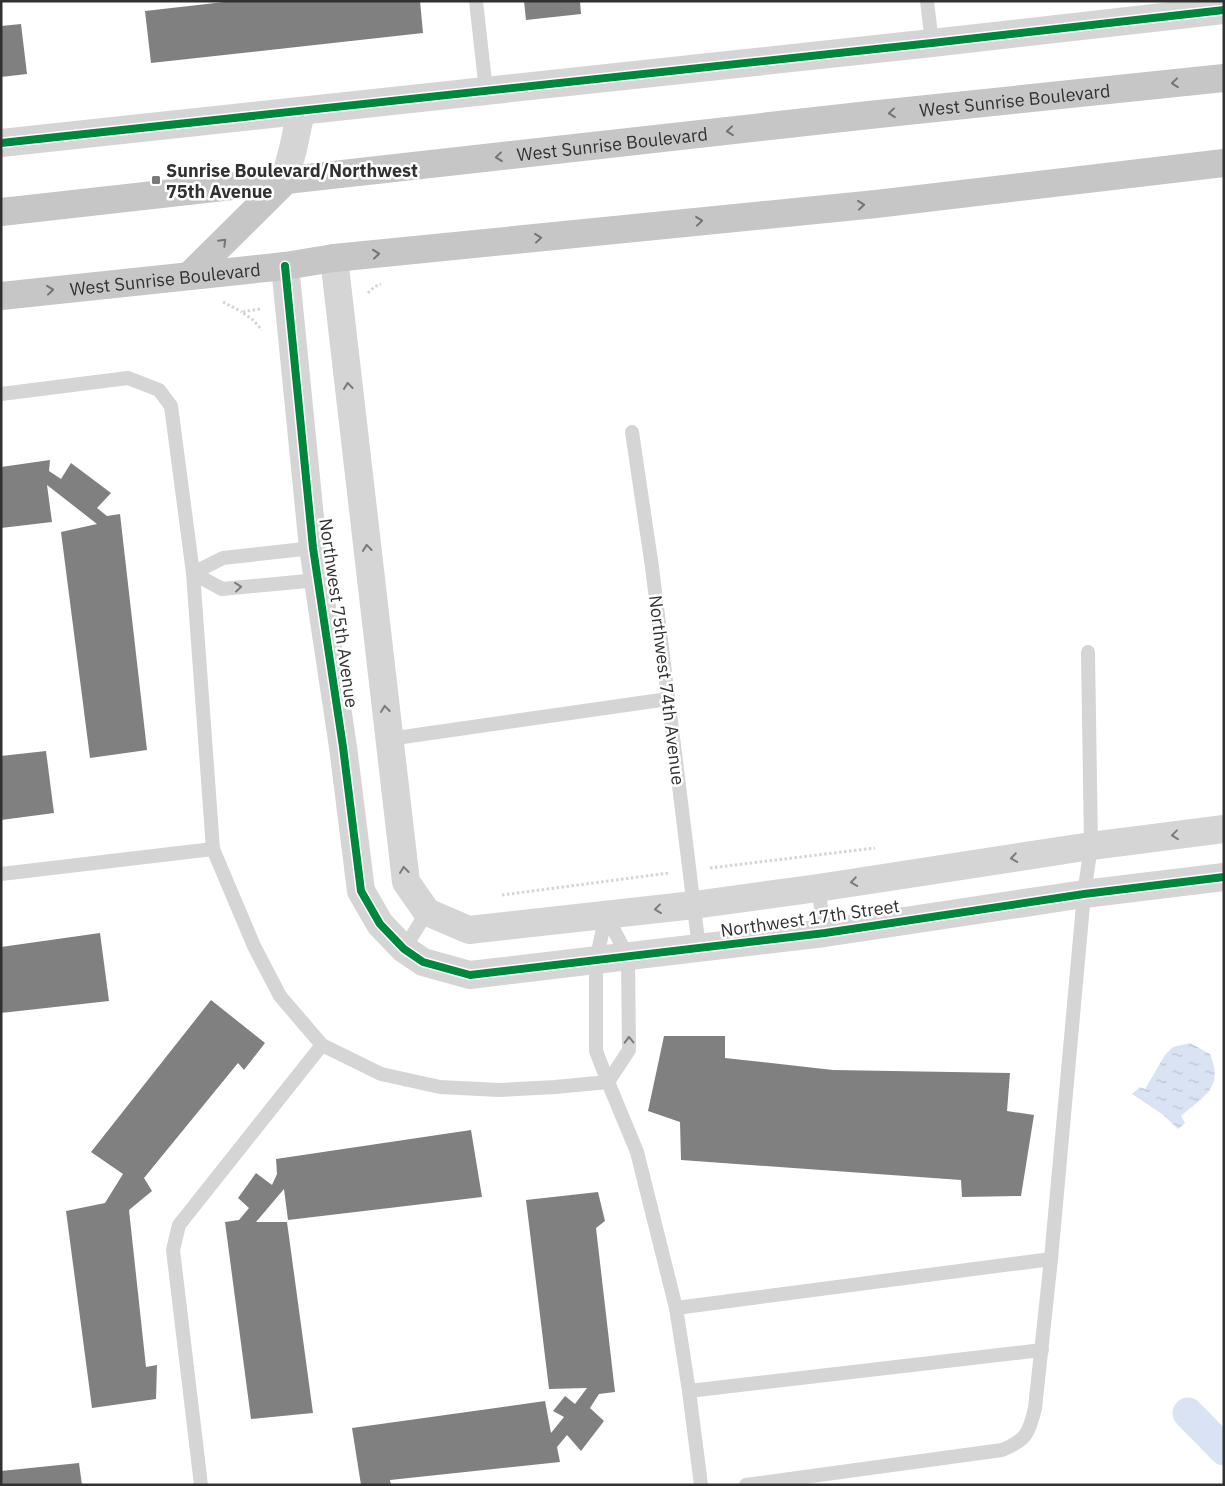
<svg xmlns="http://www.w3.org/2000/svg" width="1225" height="1486" viewBox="0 0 1225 1486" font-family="'IBM Plex Sans',sans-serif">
<defs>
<pattern id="water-ripples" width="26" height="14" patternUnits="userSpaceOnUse" patternTransform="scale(1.25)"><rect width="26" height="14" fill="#d9e3f4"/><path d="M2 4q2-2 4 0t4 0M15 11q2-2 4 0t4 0" fill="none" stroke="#bbc3d2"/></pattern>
</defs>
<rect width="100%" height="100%" fill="#fff"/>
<path fill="url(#water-ripples)" d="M1190,1043L1210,1054C1224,1088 1205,1095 1181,1116L1185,1123L1178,1129L1162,1114L1132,1094L1140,1087L1145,1089L1165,1055L1173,1047Z"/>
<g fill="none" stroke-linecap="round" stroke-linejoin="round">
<polyline stroke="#d9e3f4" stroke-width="31" points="1188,1413 1224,1450"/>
</g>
<g fill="#808080">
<polygon points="233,1 420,1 423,33 151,63 145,11"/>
<polygon points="524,1 580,1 581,14 526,20"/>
<polygon points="21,24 27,74 1,77 1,26"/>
<polygon points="50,460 49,471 61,479 71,463 111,493 97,508 107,516 120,514 147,750 90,758 61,532 97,524 47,485 52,522 1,528 1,467"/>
<polygon points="46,751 54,813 1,820 1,756"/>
<polygon points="100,933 109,1001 1,1013 1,947"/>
<polygon points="211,1000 265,1043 244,1070 238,1063 144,1178 152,1191 129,1210 146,1367 157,1365 156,1399 92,1408 66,1211 105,1203 123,1174 91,1152"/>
<polygon points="664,1036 725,1036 725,1058 833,1070 1010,1073 1007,1111 1034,1115 1021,1196 962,1197 961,1180 681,1160 680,1122 648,1111"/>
<polygon points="471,1130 482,1197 288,1220 284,1189 256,1222 287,1222 313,1413 251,1419 225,1222 239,1220 249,1208 238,1198 256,1173 272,1185 277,1174 276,1159"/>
<polygon points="598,1192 605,1221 596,1228 615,1392 599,1394 590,1408 604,1421 581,1451 567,1435 557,1447 560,1462 390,1480 391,1485 361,1485 352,1428 545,1401 551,1433 564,1417 553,1411 565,1396 575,1404 587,1388 549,1389 526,1200"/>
<polygon points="79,1463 82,1485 1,1485 1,1471"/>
</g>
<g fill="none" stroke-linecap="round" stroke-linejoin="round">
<g stroke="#d5d5d5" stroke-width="3" stroke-dasharray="2.5 2.5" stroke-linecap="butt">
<polyline points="368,293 374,287 381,284"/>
<polyline points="223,302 242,312"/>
<polyline points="260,309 242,312 253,320 262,330"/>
<polyline points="710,868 875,848"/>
<polyline points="502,895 669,873"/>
</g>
<g stroke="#d5d5d5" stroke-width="14">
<polyline points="476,1 486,91"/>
<polyline points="927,1 932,43"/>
<path d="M1,394L128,378L159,390L171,406L193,573L213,849L254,946L280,996L322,1045L381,1074L440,1087L499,1090L555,1087L608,1082L637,1152L676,1308L1051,1259L1035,1408C1029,1434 1026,1440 1002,1450L746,1485"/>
<polyline points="632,432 652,567 699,948"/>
<polyline points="193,573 222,589 318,580"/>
<polyline points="193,573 223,558 313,548"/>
<polyline points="389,739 668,699"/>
<polyline points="1,874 213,849"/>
<polyline points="818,888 825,933"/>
<polyline points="606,915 628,957 629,1050 608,1082"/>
<polyline points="606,915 596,961 596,1051 608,1082"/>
<polyline points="404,949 427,912"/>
<polyline points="1051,1259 1084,894 1091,846 1088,652"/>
<polyline points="676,1308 689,1391"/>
<polyline points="201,1485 173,1250 179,1225 322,1045"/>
<polyline points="701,1485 689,1391 1042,1350"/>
</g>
<g stroke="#d5d5d5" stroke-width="28">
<polyline points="1,143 932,43 1224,10"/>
<polyline points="284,182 293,149 301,111"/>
<polyline points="334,258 406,882 427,912 469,930 694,905 818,888 1091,846 1224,829"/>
<polyline points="285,266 313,548 343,747 361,891 380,924 404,949 423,962 470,975 825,933 1084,894 1224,877"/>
</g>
<g stroke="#c6c6c6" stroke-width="28">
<path id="s1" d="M1,212L869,115L1224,78"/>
<polyline points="189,276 284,182"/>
<path id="s2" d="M1,296L285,266L334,258L876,204L1224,163"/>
</g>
<g stroke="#fff" stroke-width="11">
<g id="cycleway">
<polyline points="1,143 932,43 1224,10"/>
<polyline points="285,266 313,548 343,747 361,891 380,924 404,949 423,962 470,975 825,933 1084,894 1224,877"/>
</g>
</g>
<use href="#cycleway" stroke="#00873e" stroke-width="8"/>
</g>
<defs><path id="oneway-chevron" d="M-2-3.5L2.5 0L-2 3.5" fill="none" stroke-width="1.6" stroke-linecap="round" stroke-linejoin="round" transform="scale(1.25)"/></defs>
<g stroke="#747474">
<use href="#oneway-chevron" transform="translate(1175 83) rotate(174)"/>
<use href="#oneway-chevron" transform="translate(892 113) rotate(174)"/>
<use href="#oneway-chevron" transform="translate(730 131) rotate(174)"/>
<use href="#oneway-chevron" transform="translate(499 157) rotate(174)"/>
<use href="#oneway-chevron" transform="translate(861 205) rotate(-6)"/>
<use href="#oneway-chevron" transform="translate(699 221) rotate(-6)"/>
<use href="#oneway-chevron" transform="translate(538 238) rotate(-6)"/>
<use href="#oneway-chevron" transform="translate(223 242) rotate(-45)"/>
<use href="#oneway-chevron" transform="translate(376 254) rotate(-6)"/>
<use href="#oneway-chevron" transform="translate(50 290) rotate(-6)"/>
</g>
<g stroke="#7b7b7b">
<use href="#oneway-chevron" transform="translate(348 386) rotate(-96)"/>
<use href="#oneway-chevron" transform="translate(367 548) rotate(-96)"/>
<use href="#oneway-chevron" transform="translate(238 587) rotate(-6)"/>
<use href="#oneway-chevron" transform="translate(385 709) rotate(-97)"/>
<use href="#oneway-chevron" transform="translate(1175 835) rotate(173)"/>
<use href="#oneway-chevron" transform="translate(1014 858) rotate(171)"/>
<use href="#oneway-chevron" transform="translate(404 870) rotate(-97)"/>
<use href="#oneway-chevron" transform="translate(854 882) rotate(171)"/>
<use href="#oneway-chevron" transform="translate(658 909) rotate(173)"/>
<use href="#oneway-chevron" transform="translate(629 1040) rotate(-91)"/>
</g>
<rect fill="#797979" stroke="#fff" stroke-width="2" x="151" y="175" width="10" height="10" rx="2.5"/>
<g text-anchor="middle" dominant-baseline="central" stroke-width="5" stroke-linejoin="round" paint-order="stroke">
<g font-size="18" fill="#313131" stroke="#fff">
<text stroke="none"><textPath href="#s1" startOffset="1020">West Sunrise Boulevard</textPath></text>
<text stroke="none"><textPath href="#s1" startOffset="615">West Sunrise Boulevard</textPath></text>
<text stroke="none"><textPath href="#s2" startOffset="165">West Sunrise Boulevard</textPath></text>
<text transform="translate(339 613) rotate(82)">Northwest 75th Avenue</text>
<text transform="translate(667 690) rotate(83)">Northwest 74th Avenue</text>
<text transform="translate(810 918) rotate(-8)">Northwest 17th Street</text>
</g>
<g font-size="18" font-weight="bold" fill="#313131" stroke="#fff" text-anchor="start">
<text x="166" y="170">Sunrise Boulevard/Northwest<tspan x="166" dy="21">75th Avenue</tspan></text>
</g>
</g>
<rect width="1225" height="1486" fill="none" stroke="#313131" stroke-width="5"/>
</svg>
